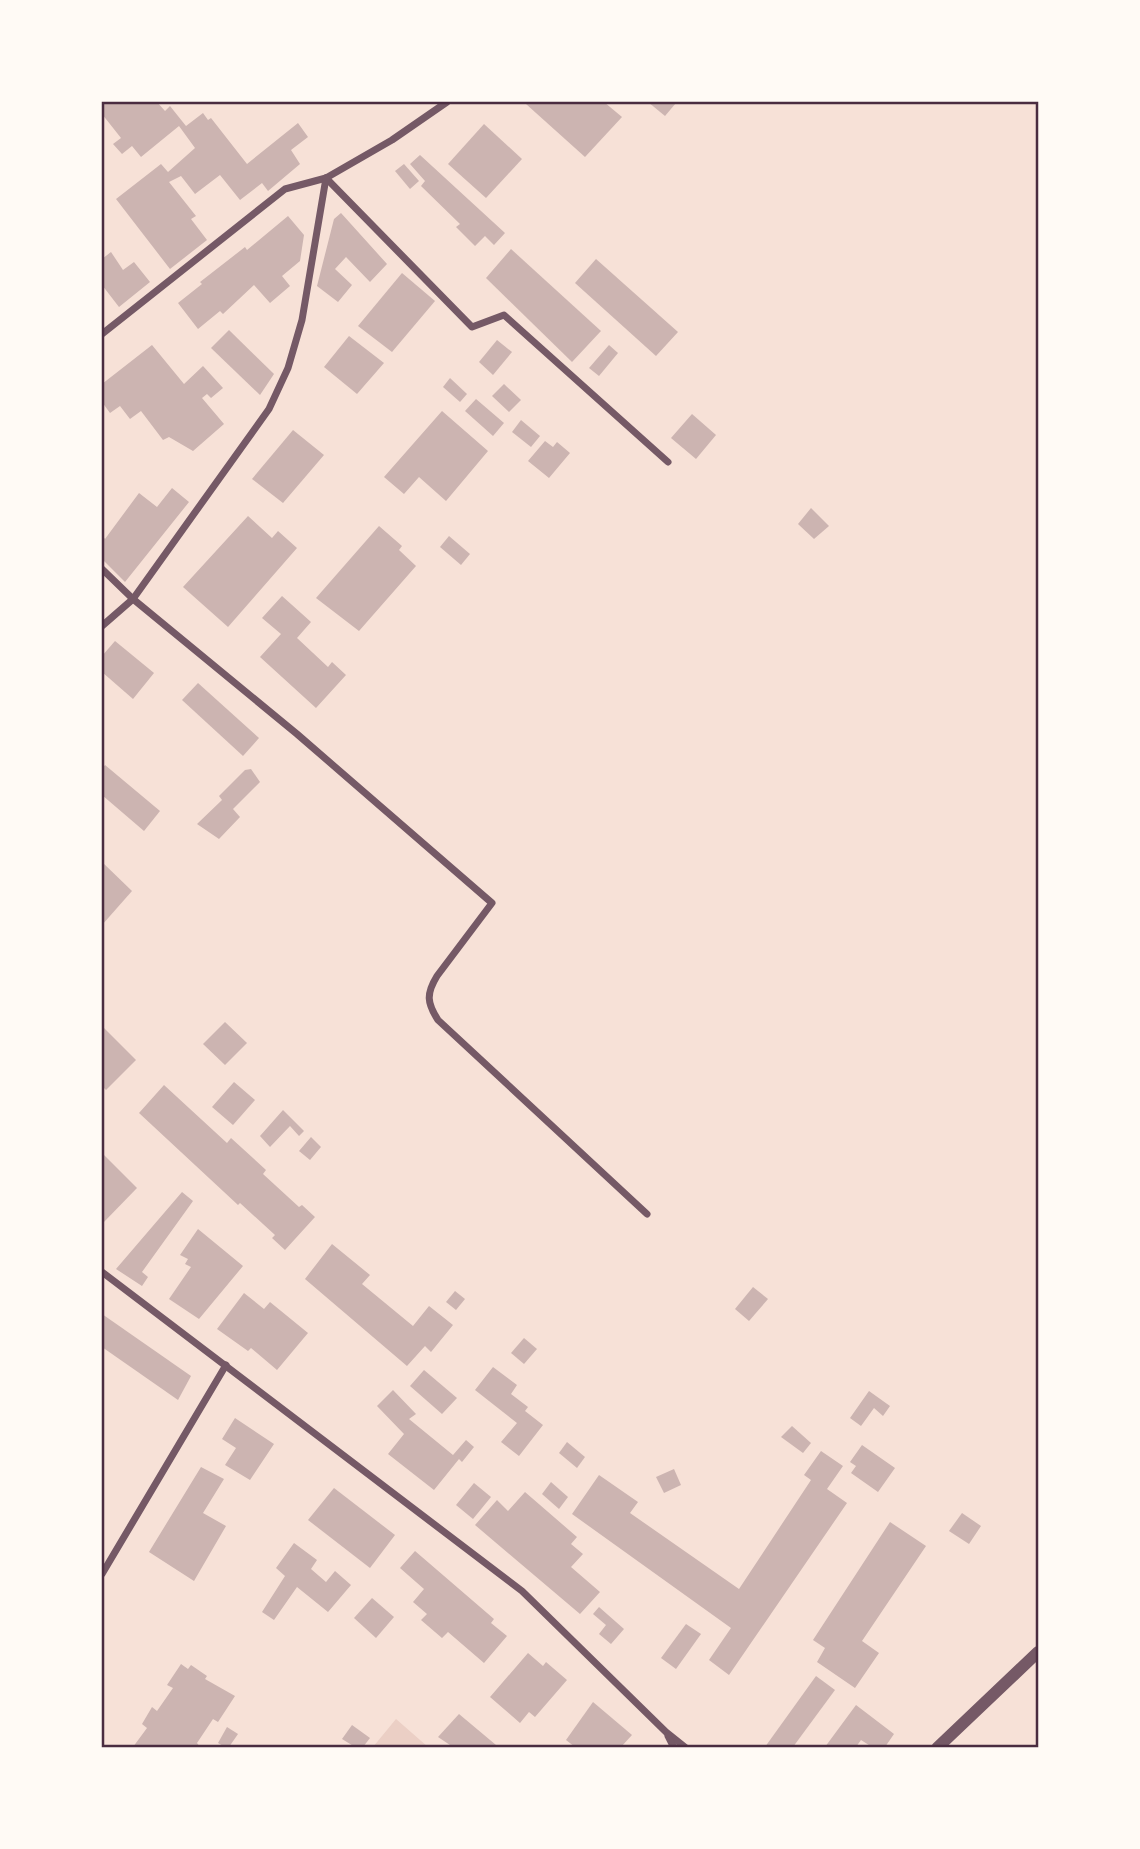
<svg xmlns="http://www.w3.org/2000/svg" width="1140" height="1849" viewBox="0 0 1140 1849" font-family="'Noto Serif',serif">
<rect width="100%" height="100%" fill="#f7e1d7"/>
<polygon fill="#ebcfc5" points="396,1719 428,1747 373,1747"/>
<g fill="#ccb4b1">
<polygon points="102,102 157,102 165,111 170,106 186,126 203,113 208,120 211,118 247,164 298,123 308,137 291,150 300,164 268,191 262,183 240,200 220,175 195,194 181,176 169,182 196,216 191,219 207,240 170,269 116,199 161,164 168,172 195,148 179,126 141,157 132,146 122,154 113,144 121,138 102,114"/>
<polygon points="529,102 604,102 622,117 585,157 526,104"/>
<polygon points="648,102 674,102 676,103 665,116"/>
<polygon points="484,124 522,159 486,198 448,164"/>
<polygon points="420,155 505,233 494,245 485,236 475,246 456,227 460,224 421,186 425,181 410,164"/>
<polygon points="404,164 419,181 410,189 395,171"/>
<polygon points="341,213 387,264 370,282 346,257 335,269 352,285 338,302 317,286 334,219"/>
<polygon points="288,216 304,235 300,261 282,276 290,286 270,303 254,285 223,314 220,311 198,329 178,303 202,284 200,282 245,247 247,250"/>
<polygon points="511,249 601,331 572,362 486,278"/>
<polygon points="111,252 123,270 134,262 150,282 119,307 102,285 102,259"/>
<polygon points="596,259 678,332 656,356 575,283"/>
<polygon points="402,273 435,301 392,352 358,326"/>
<polygon points="229,330 274,374 260,395 211,348"/>
<polygon points="349,336 384,363 357,394 324,367"/>
<polygon points="497,340 512,352 493,375 479,362"/>
<polygon points="152,345 184,384 203,366 223,388 211,398 207,394 202,398 224,424 193,451 169,437 163,440 141,411 130,419 120,406 110,413 102,402 102,384"/>
<polygon points="609,345 618,353 599,376 589,368"/>
<polygon points="450,378 467,394 460,402 443,387"/>
<polygon points="504,384 521,400 509,412 492,396"/>
<polygon points="476,399 504,423 493,436 465,411"/>
<polygon points="442,411 488,451 446,501 419,477 404,494 384,477"/>
<polygon points="692,414 716,435 696,459 671,438"/>
<polygon points="521,420 540,436 531,447 512,432"/>
<polygon points="293,430 324,455 283,503 252,479"/>
<polygon points="545,441 553,447 557,442 570,453 549,478 528,461"/>
<polygon points="172,488 189,502 125,582 102,559 102,535 105,539 139,493 157,507"/>
<polygon points="811,508 829,526 814,539 798,524"/>
<polygon points="248,516 272,538 278,531 297,548 228,627 183,587"/>
<polygon points="379,526 402,546 399,550 416,566 359,631 316,598"/>
<polygon points="449,536 470,554 461,565 440,547"/>
<polygon points="282,596 311,622 297,638 328,667 332,662 346,675 316,708 260,657 281,634 262,618"/>
<polygon points="115,641 154,673 133,699 102,672 102,656"/>
<polygon points="198,683 259,738 243,756 182,700"/>
<polygon points="105,765 160,811 144,831 102,795 102,769"/>
<polygon points="251,769 260,782 233,809 240,817 219,839 197,824 222,800 219,796 245,770"/>
<polygon points="102,862 132,891 102,925"/>
<polygon points="225,1022 247,1043 225,1065 203,1044"/>
<polygon points="102,1026 136,1060 106,1090 102,1086"/>
<polygon points="234,1082 255,1100 233,1125 212,1107"/>
<polygon points="164,1085 227,1143 231,1138 266,1170 263,1174 299,1207 302,1205 315,1217 285,1250 272,1238 275,1235 240,1203 238,1205 139,1113"/>
<polygon points="283,1110 304,1131 299,1136 290,1126 270,1147 260,1136"/>
<polygon points="311,1137 321,1147 310,1160 299,1151"/>
<polygon points="102,1153 137,1188 102,1224"/>
<polygon points="182,1192 193,1201 142,1272 148,1277 142,1286 116,1269"/>
<polygon points="198,1229 243,1266 199,1319 169,1299 191,1267 185,1264 188,1259 180,1255"/>
<polygon points="332,1244 370,1275 362,1284 413,1326 429,1306 453,1325 431,1352 425,1346 407,1366 305,1279"/>
<polygon points="753,1287 768,1299 749,1321 735,1309"/>
<polygon points="455,1291 465,1299 456,1310 446,1302"/>
<polygon points="244,1293 264,1309 270,1302 308,1333 277,1370 251,1348 248,1351 217,1329"/>
<polygon points="102,1314 191,1376 178,1400 102,1347"/>
<polygon points="524,1338 537,1349 524,1364 511,1353"/>
<polygon points="493,1367 517,1385 511,1394 528,1407 525,1411 543,1425 519,1456 501,1442 517,1423 475,1390"/>
<polygon points="424,1370 457,1398 442,1414 410,1386"/>
<polygon points="393,1390 416,1414 409,1419 453,1455 466,1440 474,1447 462,1462 459,1459 434,1490 388,1454 404,1434 377,1406"/>
<polygon points="869,1391 890,1406 883,1416 874,1408 861,1426 850,1418"/>
<polygon points="235,1418 274,1444 250,1480 225,1465 236,1448 222,1439"/>
<polygon points="792,1426 811,1443 803,1453 781,1437"/>
<polygon points="567,1442 585,1457 577,1468 559,1453"/>
<polygon points="862,1445 895,1468 878,1492 851,1473 856,1466 850,1462"/>
<polygon points="821,1451 843,1466 827,1489 847,1503 729,1675 709,1660 731,1628 572,1514 599,1475 638,1502 630,1513 739,1589 811,1480 804,1475"/>
<polygon points="201,1467 224,1479 203,1513 226,1526 194,1581 149,1552"/>
<polygon points="674,1469 681,1485 664,1493 656,1477"/>
<polygon points="551,1482 568,1497 559,1509 542,1494"/>
<polygon points="474,1483 491,1497 473,1519 456,1505"/>
<polygon points="334,1488 395,1535 370,1568 308,1520"/>
<polygon points="525,1492 577,1537 571,1544 583,1554 571,1567 600,1592 580,1614 475,1525 497,1500 508,1511"/>
<polygon points="962,1513 981,1526 969,1544 949,1531"/>
<polygon points="890,1522 926,1546 862,1641 879,1653 855,1688 817,1662 825,1648 813,1640"/>
<polygon points="294,1543 317,1560 311,1569 326,1582 335,1571 351,1585 328,1612 297,1587 274,1620 262,1612 285,1576 276,1568"/>
<polygon points="415,1551 494,1619 491,1623 507,1636 484,1663 448,1632 442,1638 421,1620 427,1614 413,1602 424,1589 400,1568"/>
<polygon points="372,1598 394,1617 376,1638 354,1618"/>
<polygon points="599,1607 624,1629 611,1644 599,1634 606,1625 593,1614"/>
<polygon points="686,1624 701,1634 676,1669 661,1658"/>
<polygon points="528,1653 543,1666 546,1662 567,1680 535,1717 529,1712 520,1723 490,1697"/>
<polygon points="181,1664 188,1669 191,1665 207,1676 205,1679 235,1696 218,1722 213,1719 197,1743 200,1747 133,1747 147,1728 142,1724 152,1707 157,1711 173,1688 167,1685"/>
<polygon points="816,1676 835,1690 793,1747 765,1747"/>
<polygon points="593,1702 632,1735 621,1747 575,1747 566,1740"/>
<polygon points="856,1705 894,1734 885,1747 872,1747 861,1740 856,1747 825,1747"/>
<polygon points="459,1714 496,1745 493,1747 453,1747 438,1737"/>
<polygon points="352,1725 370,1738 363,1747 355,1747 342,1739"/>
<polygon points="227,1727 238,1734 229,1747 225,1747 218,1743"/>
</g>
<g fill="none" stroke-linecap="round" stroke-linejoin="round">
<g stroke="#755966" stroke-width="7">
<polyline points="326,178 472,327 504,315 668,462"/>
<polyline points="102,334 285,189 326,178 392,140 447,102"/>
<path d="M102,569L133,599L297,734L492,903L437,976C426,994 427,1003 438,1020L647,1214"/>
<polyline points="102,626 133,599 269,409 288,368 302,320 326,178"/>
<polyline points="102,1272 522,1591 666,1732 686,1748"/>
<polyline points="102,1574 226,1365"/>
<polyline points="668,1736 674,1748"/>
</g>
<polyline stroke="#755966" stroke-width="12" points="937,1748 1038,1652"/>
</g>
<rect width="1140" height="1849" fill="none" stroke="#fffaf5" stroke-width="206"/>
<rect x="103" y="103" width="934" height="1643" fill="none" stroke="#4a2c40" stroke-width="2.5"/>
</svg>
